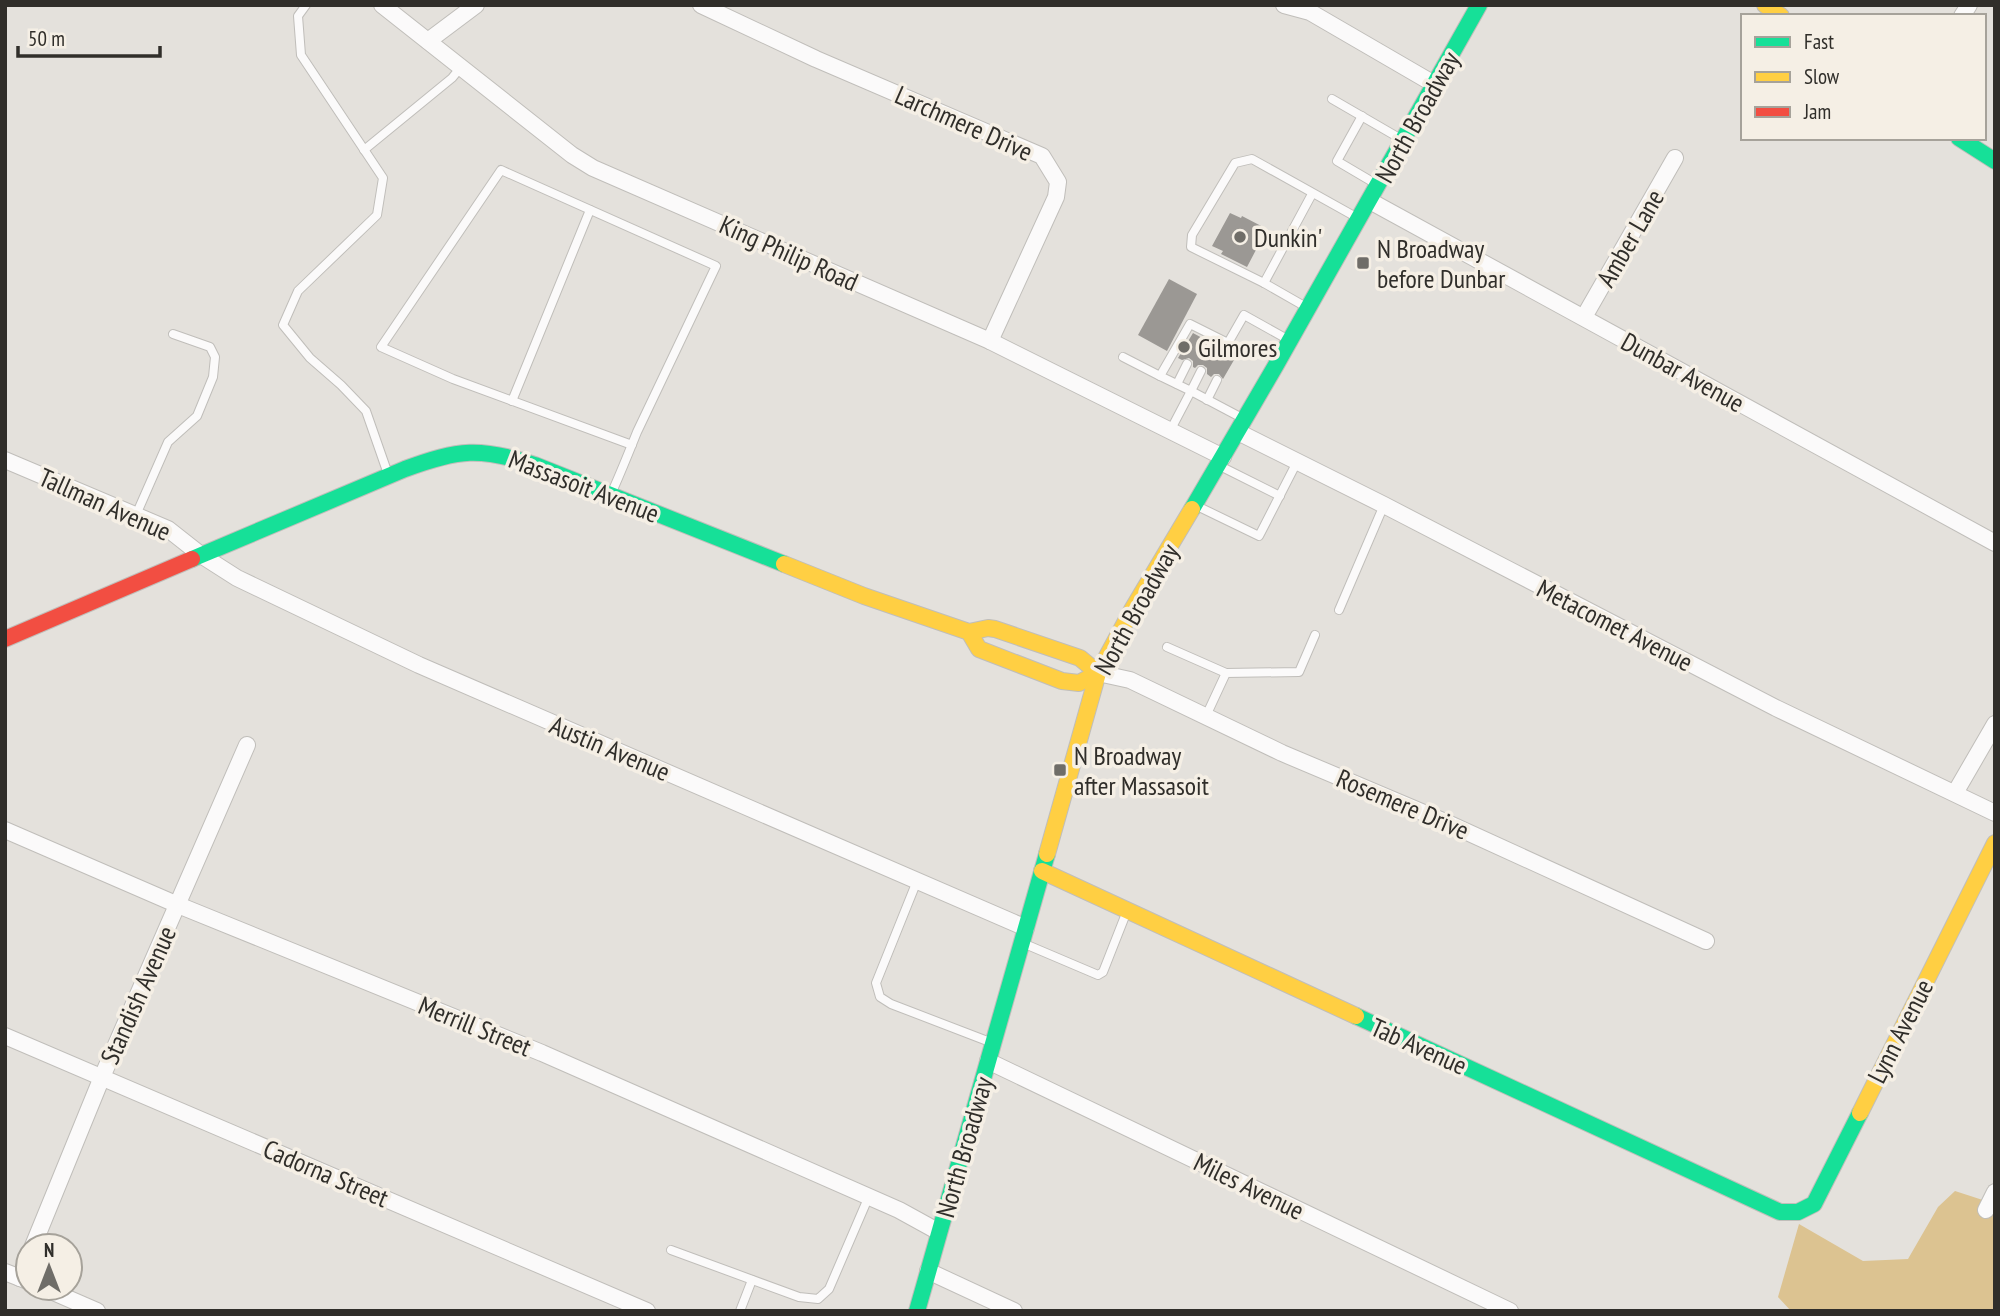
<svg xmlns="http://www.w3.org/2000/svg" width="2000" height="1316" viewBox="0 0 2000 1316" font-family="'PT Sans Narrow',sans-serif">
<rect width="100%" height="100%" fill="#e4e1dc"/>
<polygon fill="#dcc391" points="1955,1191 1995,1204 1995,1311 1791,1311 1778,1297 1799,1224 1863,1261 1908,1259 1938,1207"/>
<g fill="#9b9894">
<polygon points="1230,213 1241,218 1242,216 1267,229 1247,267 1221,254 1223,251 1212,246"/>
<polygon points="1169,279 1197,294 1167,351 1138,335"/>
<polygon points="1193,333 1226,351 1227,358 1234,360 1223,379 1219,374 1214,374 1211,377 1207,374 1207,368 1203,365 1198,365 1195,368 1193,367 1193,361 1189,358 1182,360 1178,358"/>
</g>
<g fill="none" stroke-linecap="round" stroke-linejoin="round">
<g stroke="#c0beba" stroke-width="10">
<g id="lane">
<polyline points="306,5 298,16 301,55 383,178 377,215 298,291 283,325 310,358 341,385 366,411 388,474"/>
<polyline points="1332,99 1401,139"/>
<polyline points="1362,116 1337,161 1376,184"/>
<polyline points="364,150 452,78 461,67"/>
<polyline points="1264,283 1312,194"/>
<polyline points="1306,307 1264,283 1191,247 1192,235 1235,163 1252,159 1356,217"/>
<polyline points="1228,343 1236,347 1232,354"/>
<polyline points="1123,357 1160,376"/>
<polyline points="1201,371 1191,391 1160,376 1190,324 1228,343 1244,315 1287,339"/>
<polyline points="1177,384 1187,364"/>
<polyline points="1207,400 1217,380"/>
<polyline points="512,401 590,210"/>
<polyline points="1170,431 1191,391 1242,418"/>
<polyline points="1220,466 1280,496"/>
<path d="M612,492C621,472 629,452 637,432L716,266L501,170L381,347L453,379L632,445"/>
<polyline points="1197,506 1259,536 1297,462"/>
<polyline points="136,515 168,442 197,416 213,377 215,357 210,347 173,334"/>
<polyline points="1339,610 1384,505"/>
<polyline points="1167,647 1226,673"/>
<polyline points="1206,716 1226,673 1299,672 1315,635"/>
<polyline points="917,881 876,983 880,997 891,1004 990,1042"/>
<polyline points="1025,944 1098,975 1103,972 1127,911"/>
<polyline points="671,1250 799,1297 818,1299 829,1289 869,1196"/>
<polyline points="740,1311 752,1280"/>
</g>
</g>
<g stroke="#c0beba" stroke-width="18">
<g id="street">
<polyline points="382,5 572,155 593,168 990,341 1223,457"/>
<polyline points="701,5 816,59 1042,156 1058,182 1056,197 990,341"/>
<polyline points="1284,5 1310,12 1434,84"/>
<polyline points="1962,16 1969,5"/>
<polyline points="428,41 476,5"/>
<polyline points="1370,201 1995,543"/>
<polyline points="1584,317 1675,158"/>
<polyline points="1238,432 1384,505 1776,708 1995,813"/>
<polyline points="5,460 168,529 201,555 237,578 419,665 1026,928"/>
<polyline points="1098,673 1130,680 1282,753 1443,821 1706,941"/>
<polyline points="1955,793 1995,724"/>
<polyline points="5,830 178,905 542,1053 899,1210 939,1232"/>
<polyline points="5,1036 647,1311"/>
<polyline points="988,1061 1510,1311"/>
<polyline points="1986,1210 1995,1192"/>
<polyline points="33,1246 102,1077 247,745"/>
<polyline points="928,1271 1014,1311"/>
<polyline points="5,1272 28,1281"/>
<polyline points="20,1278 28,1257"/>
<polyline points="44,1288 97,1311"/>
</g>
</g>
<g stroke="#c0beba" stroke-width="18">
<g id="fast">
<polyline points="1959,138 1995,161"/>
<polyline points="1192,509 1276,365 1479,5"/>
<path d="M192,559L405,469C459,449 480,447 535,465L784,564"/>
<polyline points="1356,1016 1780,1212 1798,1212 1814,1204 1860,1113"/>
<polyline points="917,1311 1047,854"/>
</g>
</g>
<g stroke="#c0beba" stroke-width="18">
<g id="slow">
<polyline points="1765,5 1781,16"/>
<polyline points="784,564 864,596 969,632 988,628 995,629 1080,658 1098,673 1079,683 1062,681 979,649 969,632"/>
<polyline points="1047,854 1098,673 1133,608 1192,509"/>
<polyline points="1042,871 1356,1016"/>
<polyline points="1860,1113 1995,843"/>
</g>
</g>
<g stroke="#c0beba" stroke-width="18">
<polyline id="jam" points="5,639 192,559"/>
</g>
<use href="#lane" stroke="#fbfafa" stroke-width="8"/>
<use href="#street" stroke="#fbfafa" stroke-width="16"/>
<use href="#fast" stroke="#16e098" stroke-width="16"/>
<use href="#slow" stroke="#ffcf43" stroke-width="16"/>
<use href="#jam" stroke="#f24e42" stroke-width="16"/>
</g>
<g fill="#6f6d68" stroke="#f5efe5" stroke-width="2.5">
<circle cx="1240" cy="237" r="7"/>
<rect x="1356" y="256" width="14" height="14" rx="3.5"/>
<circle cx="1184" cy="347" r="7"/>
<rect x="1053" y="763" width="14" height="14" rx="3.5"/>
</g>
<g text-anchor="middle" dominant-baseline="central" stroke-width="7" stroke-linejoin="round" paint-order="stroke">
<g font-size="26" fill="#302e2a" stroke="#f5efe5">
<text transform="translate(1417 117) rotate(-61)">North Broadway</text>
<text transform="translate(964 123) rotate(24)">Larchmere Drive</text>
<text transform="translate(1630 238) rotate(-60)">Amber Lane</text>
<text transform="translate(789 253) rotate(24)">King Philip Road</text>
<text transform="translate(1683 372) rotate(29)">Dunbar Avenue</text>
<text transform="translate(584 486) rotate(21)">Massasoit Avenue</text>
<text transform="translate(105 504) rotate(24)">Tallman Avenue</text>
<text transform="translate(1136 609) rotate(-61)">North Broadway</text>
<text transform="translate(1615 625) rotate(27)">Metacomet Avenue</text>
<text transform="translate(610 748) rotate(23)">Austin Avenue</text>
<text transform="translate(1403 804) rotate(23)">Rosemere Drive</text>
<text transform="translate(138 995) rotate(-66)">Standish Avenue</text>
<text transform="translate(475 1026) rotate(22)">Merrill Street</text>
<text transform="translate(1900 1031) rotate(-63)">Lynn Avenue</text>
<text transform="translate(1419 1046) rotate(24)">Tab Avenue</text>
<text transform="translate(964 1147) rotate(-74)">North Broadway</text>
<text transform="translate(326 1173) rotate(23)">Cadorna Street</text>
<text transform="translate(1249 1186) rotate(26)">Miles Avenue</text>
</g>
<g font-size="26" fill="#302e2a" stroke="#f5efe5" text-anchor="start">
<text x="1254" y="237">Dunkin'</text>
<text x="1377" y="248">N Broadway<tspan x="1377" dy="30">before Dunbar</tspan></text>
<text x="1198" y="347">Gilmores</text>
<text x="1074" y="755">N Broadway<tspan x="1074" dy="30">after Massasoit</tspan></text>
</g>
</g>
<rect width="2000" height="1316" fill="none" stroke="#302e2a" stroke-width="14"/>
<rect x="1741" y="14" width="245" height="126" fill="#f5efe5" stroke="#a6a29a" stroke-width="2"/>
<rect x="1755" y="37" width="35" height="10" fill="#16e098" stroke="#a6a29a" stroke-width="2"/>
<text x="1804" y="49" font-size="21" fill="#302e2a">Fast</text>
<rect x="1755" y="72" width="35" height="10" fill="#ffcf43" stroke="#a6a29a" stroke-width="2"/>
<text x="1804" y="84" font-size="21" fill="#302e2a">Slow</text>
<rect x="1755" y="107" width="35" height="10" fill="#f24e42" stroke="#a6a29a" stroke-width="2"/>
<text x="1804" y="119" font-size="21" fill="#302e2a">Jam</text>
<g transform="translate(49 1267)"><circle r="33" fill="#f5efe5" stroke="#a6a29a" stroke-width="2"/>
<path d="M0-5L12 26L0 18L-12 26Z" fill="#6f6d68"/>
<text y="-10" font-size="19" font-weight="bold" text-anchor="middle" fill="#302e2a">N</text>
</g>
<path d="M18 46v10h142v-10" fill="none" stroke="#302e2a" stroke-width="3.5"/>
<text x="28" y="46" font-size="21" fill="#302e2a" stroke="#f5efe5" stroke-width="5" paint-order="stroke">50 m</text>
</svg>
